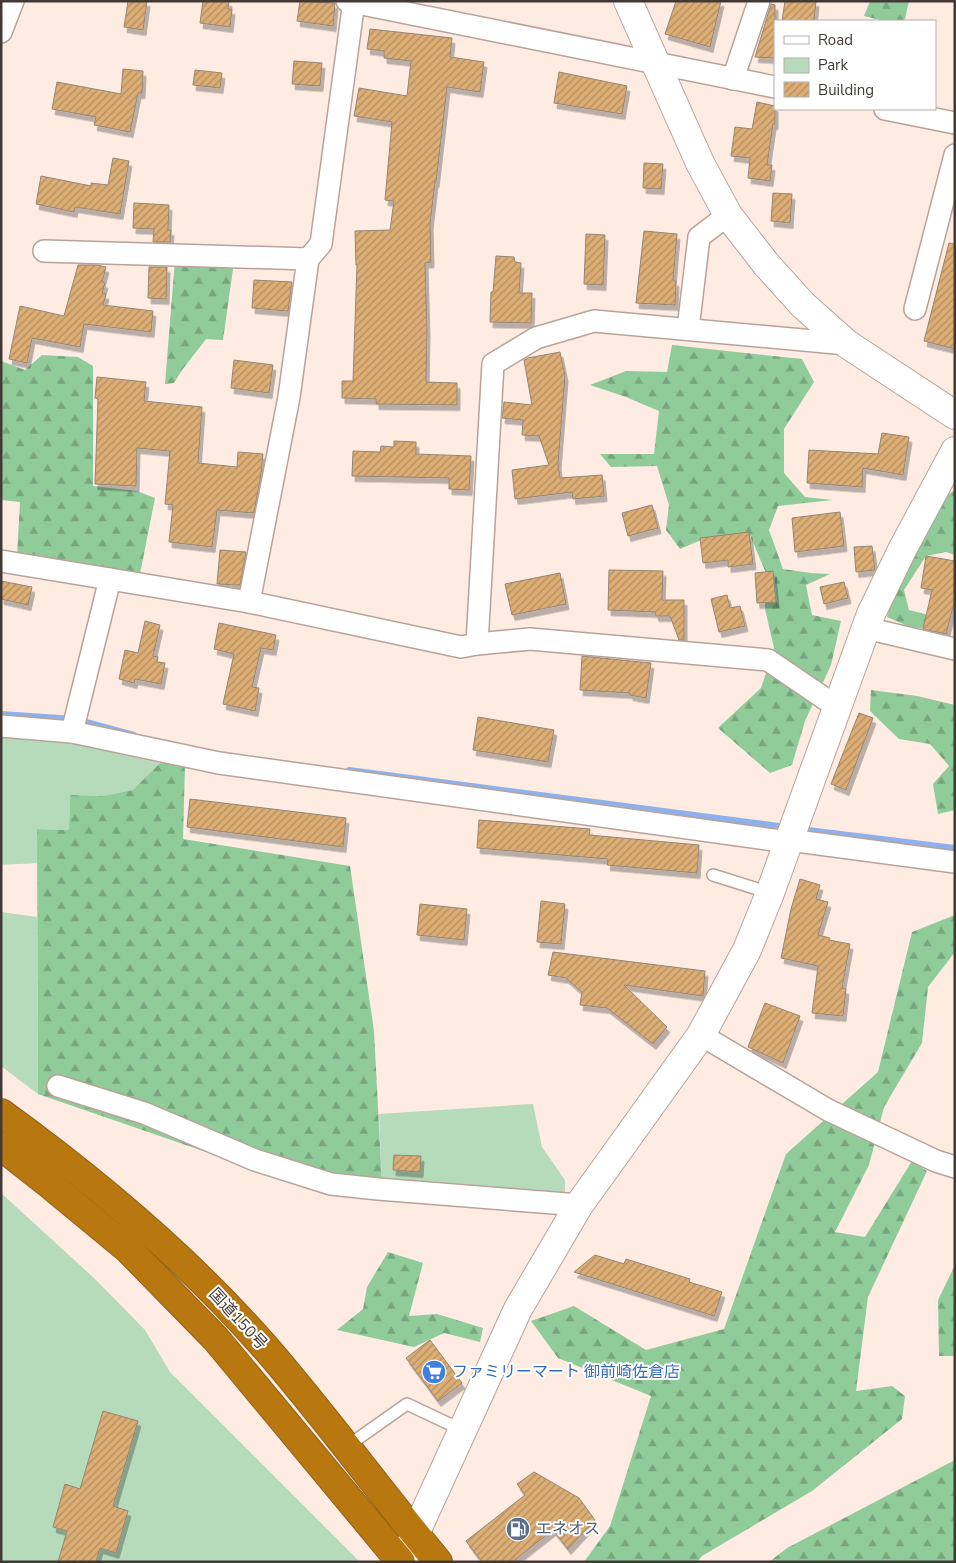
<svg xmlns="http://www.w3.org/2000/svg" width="956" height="1563" viewBox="0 0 956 1563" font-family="'Nunito Sans','Noto Sans JP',sans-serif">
<defs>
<pattern id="forest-firs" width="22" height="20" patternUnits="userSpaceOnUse" patternTransform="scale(1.25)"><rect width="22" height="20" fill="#90cb9a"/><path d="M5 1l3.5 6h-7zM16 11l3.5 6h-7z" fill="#77a67e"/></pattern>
<pattern id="building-hatch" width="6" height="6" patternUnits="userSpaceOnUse" patternTransform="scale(1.25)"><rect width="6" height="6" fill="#dcad74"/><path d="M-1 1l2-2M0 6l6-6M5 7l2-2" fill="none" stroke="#b48e60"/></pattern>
<filter id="shadow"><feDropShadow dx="3" dy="5.5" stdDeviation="0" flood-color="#0004"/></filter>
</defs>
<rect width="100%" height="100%" fill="#feebe2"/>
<g fill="#b5dbbb">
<polygon points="1,738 51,739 160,763 134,790 104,796 70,795 69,830 37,829 37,863 1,865"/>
<polygon points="1,912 37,917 38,1094 1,1066"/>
<polygon points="533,1104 542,1147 565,1180 565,1198 382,1184 379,1114"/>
<polygon points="1,1193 95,1279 145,1330 170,1372 360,1562 1,1562"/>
</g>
<g fill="url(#forest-firs)">
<polygon points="870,1 909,1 905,19 902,21 884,21 864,16"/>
<path d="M175,259L234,262L223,340L206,339C195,354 183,367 174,383L165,384Z"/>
<polygon points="672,345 802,359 814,382 784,429 784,473 805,497 833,500 778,506 769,530 783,569 811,573 830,574 806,585 812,615 841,621 831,665 805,721 792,765 770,773 718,728 761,688 774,648 765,609 766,573 749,533 701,540 680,549 666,530 669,505 657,466 611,467 600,454 654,454 659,411 626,397 590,385 626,371 667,372"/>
<polygon points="42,355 78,357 93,366 93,486 137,491 155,498 139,579 17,556 20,502 1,500 1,361 25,370"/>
<polygon points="955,490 955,555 946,552 926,556 904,590 909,610 933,616 933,630 910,627 887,617 893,591 947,495"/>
<polygon points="871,690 917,696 955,705 955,810 938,814 933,784 949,766 930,744 899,739 870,711"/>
<polygon points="160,763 185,765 183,839 350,866 374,1031 382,1184 239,1153 206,1152 38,1094 37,829 69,830 70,795 104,796 133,790"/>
<polygon points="955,915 955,952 928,987 922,1043 884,1107 869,1165 835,1232 865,1237 912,1161 927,1171 868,1297 856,1391 892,1386 905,1396 902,1419 812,1491 702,1556 697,1562 584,1562 610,1526 651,1396 558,1358 531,1321 574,1306 646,1350 724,1329 786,1154 878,1072 912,932"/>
<polygon points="388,1252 423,1263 409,1316 437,1314 483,1328 480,1342 444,1333 414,1347 337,1330 363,1309 367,1287"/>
<polygon points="955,1265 955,1356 939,1356 938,1300"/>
<polygon points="955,1460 955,1562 769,1562 787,1548"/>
</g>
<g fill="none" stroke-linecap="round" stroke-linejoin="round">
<g stroke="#8eb1eb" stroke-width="6">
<polyline points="1,714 75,719 134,735"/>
<polyline points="349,770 787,827"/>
<polyline points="800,829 955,848"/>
</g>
</g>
<g fill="url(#building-hatch)" stroke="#948675" filter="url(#shadow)">
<polygon points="128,1 147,1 143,30 124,27"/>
<polygon points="203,1 229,1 228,9 232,9 230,27 200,23"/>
<polygon points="300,1 335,3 333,26 297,21"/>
<polygon points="676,1 721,1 710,47 665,34"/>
<polygon points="785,1 816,1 814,21 782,21"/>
<polygon points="771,4 775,5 775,58 755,57"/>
<polygon points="370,29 452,38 450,57 484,62 480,92 447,87 436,182 435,182 430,224 431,262 425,263 427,331 426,382 457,383 457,405 376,404 376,399 342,398 342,381 353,381 357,265 356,265 355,231 390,230 394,201 385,200 392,122 354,116 359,88 407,96 411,61 384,58 384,51 367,49"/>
<polygon points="294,61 322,63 320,86 292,84"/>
<polygon points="123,69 143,71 142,93 138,93 130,132 94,125 96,117 52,109 57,82 121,94"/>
<polygon points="195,70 222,73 220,88 193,85"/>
<polygon points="559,72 627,86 622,114 554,103"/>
<polygon points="757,102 775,106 775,124 773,124 767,165 772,165 770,181 748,178 750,158 731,156 735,127 752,129"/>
<polygon points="113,158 129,161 120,214 75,207 74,212 36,204 41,176 91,186 91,183 108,185"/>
<polygon points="644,163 663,164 661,189 643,188"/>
<polygon points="773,193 792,194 790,223 771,221"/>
<polygon points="134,203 169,205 168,230 171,230 170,242 153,242 154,229 133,228"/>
<polygon points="644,231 677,234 673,281 676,281 675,305 636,303"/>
<polygon points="586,234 605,235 603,285 584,284"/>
<polygon points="949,243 955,244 955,349 924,341"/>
<polygon points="496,256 514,257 515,262 521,263 519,293 532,293 531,323 490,322 491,292 493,292"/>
<polygon points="78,265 97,265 106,267 102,282 105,283 102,293 106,294 103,305 153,311 151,332 84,324 80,347 32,338 27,363 9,359 20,306 64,316"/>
<polygon points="149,267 167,267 166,299 148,298"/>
<polygon points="254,280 292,282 288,311 252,308"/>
<polygon points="560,352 565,376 558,464 560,478 602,475 604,496 573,499 572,492 515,499 512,470 549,465 539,436 522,435 523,420 502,418 504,402 532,405 524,360 528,358"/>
<polygon points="234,360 273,365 269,393 231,388"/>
<polygon points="97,377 146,382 144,401 202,407 198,463 237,467 238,452 263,454 261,474 254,513 217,510 212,547 169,542 173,505 165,504 170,451 137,448 136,486 95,484 98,399 95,398"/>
<polygon points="882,433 909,437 903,475 863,468 862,487 807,483 809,450 878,454"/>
<polygon points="394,441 416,442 416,454 471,456 469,490 449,489 449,478 352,476 353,451 380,452 381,446 394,447"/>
<polygon points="652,505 658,528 628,536 622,513"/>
<polygon points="840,512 844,546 795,552 792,518"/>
<polygon points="749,532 753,564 728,567 728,560 703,563 700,538"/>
<polygon points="872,546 875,570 856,572 854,547"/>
<polygon points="220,550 246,552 240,585 217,584"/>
<polygon points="926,556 955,561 955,599 946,634 923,629 932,590 921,588"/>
<polygon points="609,570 663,571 662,600 684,600 684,640 679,640 670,616 656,616 655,612 608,610"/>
<polygon points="773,571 776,602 757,603 755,573"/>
<polygon points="560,573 566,604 512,615 505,584"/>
<polygon points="1,581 32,587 28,605 1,599"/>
<polygon points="844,582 848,598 824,604 820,587"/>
<polygon points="727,595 730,608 740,606 745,626 719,632 711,599"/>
<polygon points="145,621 160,625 153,656 158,657 157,662 165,663 161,684 135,679 134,683 119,679 125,650 138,653"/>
<polygon points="219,623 276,635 273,650 261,648 252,687 259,688 255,711 223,704 234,654 214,649"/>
<polygon points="582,656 651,663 646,698 630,695 630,693 580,690"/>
<polygon points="859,713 873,718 846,790 831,784"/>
<polygon points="478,717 554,730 548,762 473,750"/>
<polygon points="190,799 346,818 343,847 187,827"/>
<polygon points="479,820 590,829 589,835 699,845 697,873 607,865 608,859 477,848"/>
<polygon points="800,879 820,885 816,899 828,902 818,935 830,938 829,940 850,944 842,988 846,989 843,1016 812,1013 818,966 781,958 791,909"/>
<polygon points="541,901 565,904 561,944 537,942"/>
<polygon points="420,904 467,909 464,940 417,935"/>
<polygon points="553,952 705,971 703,996 624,985 667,1027 653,1044 607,1008 580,1005 582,992 566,978 548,975"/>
<polygon points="765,1003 800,1016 783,1063 748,1047"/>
<polygon points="394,1155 421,1156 420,1172 393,1170"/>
<polygon points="595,1255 624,1264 626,1259 690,1279 689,1282 722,1292 714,1316 574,1272"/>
<polygon points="430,1340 462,1383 438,1401 406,1358"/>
<polygon points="103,1411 138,1421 113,1506 128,1511 116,1553 100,1548 96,1562 58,1562 67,1531 53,1527 65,1484 80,1489"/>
<polygon points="534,1472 579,1498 595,1520 568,1549 553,1530 512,1562 482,1562 466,1541 525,1495 517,1484"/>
</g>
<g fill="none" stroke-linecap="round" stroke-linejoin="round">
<g stroke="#b9a398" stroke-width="14">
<g id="lane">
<polyline points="713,875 770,893"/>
<polyline points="346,1447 407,1404 462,1430"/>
</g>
</g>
<g stroke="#b9a398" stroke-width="24">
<g id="street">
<polyline points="347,1 775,87"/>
<polyline points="1,32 13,1"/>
<polyline points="733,79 759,1"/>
<polyline points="885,109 955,123"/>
<polyline points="44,251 308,259"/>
<polyline points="915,309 955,155"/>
<polyline points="688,329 699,237 728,215"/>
<polyline points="1,561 249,602 289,397 308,259 321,244 354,1"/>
<polyline points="110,579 72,732 219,763 788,842"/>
<polyline points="249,602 461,647 477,644 530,639 768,660 837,707"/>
<polyline points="866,628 955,649"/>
<polyline points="477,644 493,364 536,338 594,321 847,344"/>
<polyline points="1,726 72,732"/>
<polyline points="789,840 955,862"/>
<polyline points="701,1035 828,1110 936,1161 955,1167"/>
<polyline points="58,1086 144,1113 255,1160 331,1184 378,1189 579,1205"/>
</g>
</g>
<g stroke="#b9a398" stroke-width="30">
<g id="secondary">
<polyline points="628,1 700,163 728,215 766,264 803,305 847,344 955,415"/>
<polyline points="407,1553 415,1534 518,1309 579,1205 701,1035 747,950 770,893 871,614 902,550 955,451"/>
</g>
</g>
<g stroke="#8f621c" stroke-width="30">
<g id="highway">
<path d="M1,1113C96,1182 187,1258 264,1346C325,1416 379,1491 438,1562"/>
<polyline points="1,1146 48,1183 128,1249 216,1339 401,1562"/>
</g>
</g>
<use href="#lane" stroke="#fff" stroke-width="11"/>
<use href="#street" stroke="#fff" stroke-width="21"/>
<use href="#secondary" stroke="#fff" stroke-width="28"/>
<use href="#highway" stroke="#b9780f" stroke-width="28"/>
</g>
<defs>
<g id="supermarket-disc" transform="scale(1.25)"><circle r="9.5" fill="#3f7fe0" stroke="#fff"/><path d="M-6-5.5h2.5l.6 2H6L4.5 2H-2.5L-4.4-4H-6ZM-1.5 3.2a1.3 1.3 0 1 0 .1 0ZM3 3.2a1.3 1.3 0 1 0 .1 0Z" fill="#fff"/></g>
<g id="fuel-disc" transform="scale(1.25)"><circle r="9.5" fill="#5c6f8a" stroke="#fff"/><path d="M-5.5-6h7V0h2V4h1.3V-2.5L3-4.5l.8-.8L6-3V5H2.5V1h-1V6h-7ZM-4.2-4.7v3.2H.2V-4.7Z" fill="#fff"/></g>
</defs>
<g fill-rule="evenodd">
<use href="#supermarket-disc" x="434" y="1372"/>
<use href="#fuel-disc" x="518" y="1529"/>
</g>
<g text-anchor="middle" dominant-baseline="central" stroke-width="4" stroke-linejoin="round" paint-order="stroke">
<g font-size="16" fill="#423834" stroke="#fff">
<text transform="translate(238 1319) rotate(47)">国道150号</text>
</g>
<g font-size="16" fill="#366cbe" stroke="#fff" text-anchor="start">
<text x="452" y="1372">ファミリーマート 御前崎佐倉店</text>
</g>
<g font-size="16" fill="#4e5e75" stroke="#fff" text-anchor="start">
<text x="536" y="1529">エネオス</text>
</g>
</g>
<rect width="956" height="1563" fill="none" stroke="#423834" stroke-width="5"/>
<rect x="774" y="20" width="162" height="90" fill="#ffffff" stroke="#b3afae"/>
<rect x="784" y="36" width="25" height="8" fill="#ffffff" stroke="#b3afae"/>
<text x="818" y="45" font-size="15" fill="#423834">Road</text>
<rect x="784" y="58" width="25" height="15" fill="#b5dbbb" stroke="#b3afae"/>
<text x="818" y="70" font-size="15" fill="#423834">Park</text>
<rect x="784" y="82" width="25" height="15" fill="url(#building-hatch)" stroke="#b3afae"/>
<text x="818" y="95" font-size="15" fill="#423834">Building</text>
</svg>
